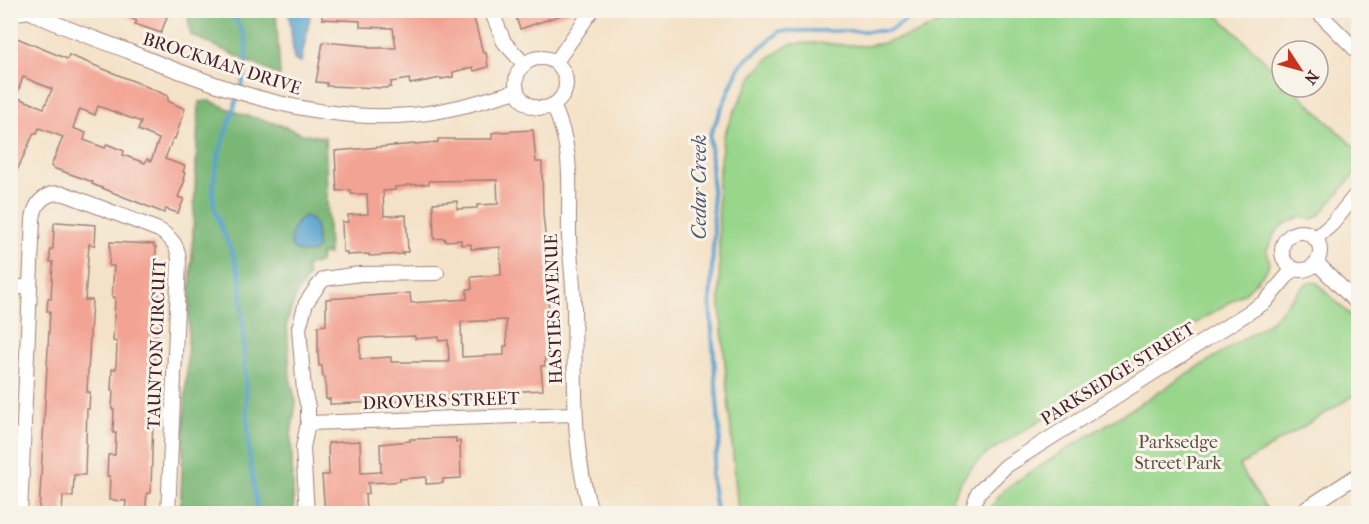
<svg xmlns="http://www.w3.org/2000/svg" width="1369" height="524" viewBox="0 0 1369 524" font-family="'IM FELL French Canon',serif">
<rect width="100%" height="100%" fill="#f7f3e8"/>
<filter id="ink" filterUnits="userSpaceOnUse"><feTurbulence type="fractalNoise" baseFrequency=".0167" numOctaves="2"/><feDisplacementMap in="SourceGraphic" scale="12" xChannelSelector="R" yChannelSelector="G"/><feConvolveMatrix kernelMatrix="1 2 1 2 8 2 1 2 1" color-interpolation-filters="sRGB"/></filter>
<filter id="wash" filterUnits="userSpaceOnUse"><feTurbulence type="fractalNoise" baseFrequency=".008" numOctaves="4" result="noise"/><feDisplacementMap in="SourceGraphic" scale="24" xChannelSelector="R" yChannelSelector="G"/><feGaussianBlur stdDeviation="1.35" result="paint"/><feColorMatrix in="noise" values="0 0 0 0 0 0 0 0 0 0 0 0 0 0 0 0 0 1.4 0 .05"/><feComposite in="paint" operator="in"/></filter>
<g filter="url(#wash)">
<rect width="100%" height="100%" fill="#f4e2c8"/>
<g fill="#98d68b" stroke="#717a5b" stroke-width="1.5">
<path d="M952,11H1213L1282,77V87H1292L1358,151V156L1354,160L1358,164V170L1320,215L1312,219L1300,217L1283,225L1275,233L1267,250L1269,262L1267,270L1246,292L986,454C967,469 954,490 947,513H738L720,305L718,184L723,138L732,116L753,75L770,57L790,44L813,43L865,46L884,43L918,33L935,25Z"/>
<path d="M1312,282L1317,283L1352,317L1358,328V393L1239,466L1269,513H987L1002,492L1013,483L1266,325C1280,315 1300,284 1312,282Z"/>
</g>
<g fill="#7ab777" stroke="#626b51" stroke-width="1.5">
<polygon points="187,11 276,11 280,76 191,35"/>
<polygon points="210,101 241,114 281,125 302,134 325,137 329,254 321,254 320,263 306,266 308,276 296,295 287,322 290,378 296,402 291,435 294,513 180,514 199,102"/>
</g>
<g fill="#57a2cf" stroke="#50607d" stroke-width="1.5">
<polygon points="289,11 311,11 301,62 294,60"/>
<path d="M305,216C319,220 316,236 317,248L314,252C310,252 302,254 299,252C282,247 294,220 305,216Z"/>
</g>
<g fill="none" stroke-linecap="round" stroke-linejoin="round">
<g stroke="#57a2cf" stroke-width="4">
<path d="M226,10C252,31 249,61 241,89"/>
<path d="M238,96C228,129 205,179 216,213C224,238 237,257 241,283L249,455L258,514"/>
<polyline points="719,514 715,505 711,473 720,440 710,304 714,233 710,135 740,65 780,31 889,31 922,10"/>
</g>
</g>
<g id="blocks">
<g fill="#f3a393" fill-rule="evenodd">
<polygon points="113,10 158,10 157,13 167,17 161,33 135,24 137,21"/>
<polygon points="322,10 472,10 483,53 486,52 488,67 474,71 473,67 453,72 453,77 441,79 441,78 410,84 409,79 391,82 391,87 385,88 327,86 327,83 316,82 323,42 368,46 368,48 396,48 393,28 360,27 360,21 322,19"/>
<polygon points="517,10 570,10 570,12 520,29 516,17 519,16"/>
<path d="M17,38L67,59L69,55L143,85L168,96V101L185,109L175,139L173,138L165,159L185,166L183,172L185,173L183,179L185,180L178,197L184,199L178,213L166,209L164,213L92,184L93,182L53,168L51,166L63,137L39,128L37,134L34,133L10,186V55ZM23,77L52,89L44,108L16,97ZM98,106L141,122L138,130L159,139L151,161L147,159L145,163L123,155L124,151L107,144L105,148L84,140L86,133L73,128L80,109L95,115Z"/>
<path d="M533,130L536,162H542L543,214L548,262L549,356L545,357V366H541L543,390L486,393V396L464,398V399L330,404V399H326L325,377H323L322,366H319L318,353V326L326,325V299L410,293L411,303L467,299V289H472L471,277L501,275L500,247L471,249V244L461,245V240L445,241V238L434,239L433,203L457,201V209L477,208V205L498,204L497,180L429,181V184L406,185V186L395,187V190L383,191L384,216L406,215L408,252H402L403,254L369,256V254L347,255V252H343L342,222H348V215L368,214L367,194H351V190L337,191L335,151L438,142V139H492V133L498,132ZM506,320L507,346H504V355L462,357L461,322ZM415,336V339L439,337V341L448,340L449,362H391V357L360,359V338Z"/>
<polygon points="57,222 96,225 95,245 89,244 85,300 92,300 87,392 90,392 89,409 87,409 85,475 74,475 73,497 63,496 62,513 39,513 50,311 47,311 48,298 51,299 53,262 50,262 50,249 53,249 54,224"/>
<polygon points="110,242 154,244 154,247 156,247 155,275 158,275 157,279 159,279 158,334 155,334 151,493 147,493 145,513 125,513 126,501 109,500 110,476 107,476 108,455 115,455 116,433 113,433 114,410 112,409 113,390 111,390 112,369 116,369 117,342 113,341 115,297 112,297 114,266 109,266"/>
<polygon points="456,438 456,442 460,441 461,478 443,479 443,483 426,484 426,477 400,479 400,481 390,482 368,483 369,493 365,494 366,513 325,513 322,475 329,475 328,443 360,441 361,473 381,472 380,444 410,441 410,439"/>
</g>
</g>
</g>
<g filter="url(#ink)">
<use href="#blocks" fill-opacity="0" stroke="#9f807a" stroke-width="1.5"/>
<g fill="none" stroke-linecap="round" stroke-linejoin="round">
<g stroke="#9f807a" stroke-width="16">
<g id="minor">
<path d="M27,10C61,28 98,39 133,53C221,89 314,123 411,115C447,112 482,101 517,91"/>
<polyline points="491,10 504,42 524,64"/>
<polyline points="1316,10 1358,52"/>
<polyline points="10,14 29,11"/>
<circle cx="541" cy="83" r="25"/>
<polyline points="556,62 592,10"/>
<path d="M553,105C575,153 568,186 569,236C570,260 574,284 574,309C576,377 570,448 592,514"/>
<circle cx="1301" cy="251" r="19"/>
<polyline points="1315,239 1332,224 1358,192"/>
<polyline points="1317,263 1358,304"/>
<polyline points="10,287 30,287"/>
<polyline points="308,423 574,414"/>
<path d="M20,514L33,219C35,200 49,189 68,195L159,230C172,238 179,247 179,262L168,514"/>
<polyline points="307,514 303,448 308,423 308,407 304,391 299,328 306,303 317,287 324,279 360,274 437,273"/>
<polyline points="971,514 978,493 1006,466 1254,309 1265,302 1293,269"/>
<polyline points="1298,514 1358,475"/>
</g>
</g>
<use href="#minor" stroke="#fff" stroke-width="14"/>
</g>
</g>
<g text-anchor="middle" dominant-baseline="central" stroke-width="6" stroke-linejoin="round" paint-order="stroke">
<g font-size="18" fill="#4a1f2b" stroke="#f7f3e8">
<text transform="translate(222 64) rotate(18)">BROCKMAN DRIVE</text>
<text transform="translate(554 309) rotate(-92)">HASTIES AVENUE</text>
<text transform="translate(157 344) rotate(-88)">TAUNTON CIRCUIT</text>
<text transform="translate(1118 374) rotate(-32)">PARKSEDGE STREET</text>
<text transform="translate(441 401) rotate(-2)">DROVERS STREET</text>
</g>
<g font-size="18" fill="#5e4d43" stroke="#f7f3e8">
<text x="1178" y="442">Parksedge<tspan x="1178" dy="21">Street Park</tspan></text>
</g>
<g font-size="20" font-style="italic" fill="#4f536d" stroke="#f7f3e8">
<text transform="translate(699 187) rotate(-90)">Cedar Creek</text>
</g>
</g>
<rect width="1369" height="524" fill="none" stroke="#f7f3e8" stroke-width="36"/>
<g transform="translate(1300 69) rotate(126)"><circle r="28" fill="#f7f3e8" stroke="#b29e9c" stroke-width="1.5"/>
<path d="M0-4.5L10 22L0 15L-10 22Z" fill="#c8321e"/>
<text y="-9" font-size="16" font-weight="bold" text-anchor="middle" fill="#4a1f2b">N</text>
</g>
</svg>
